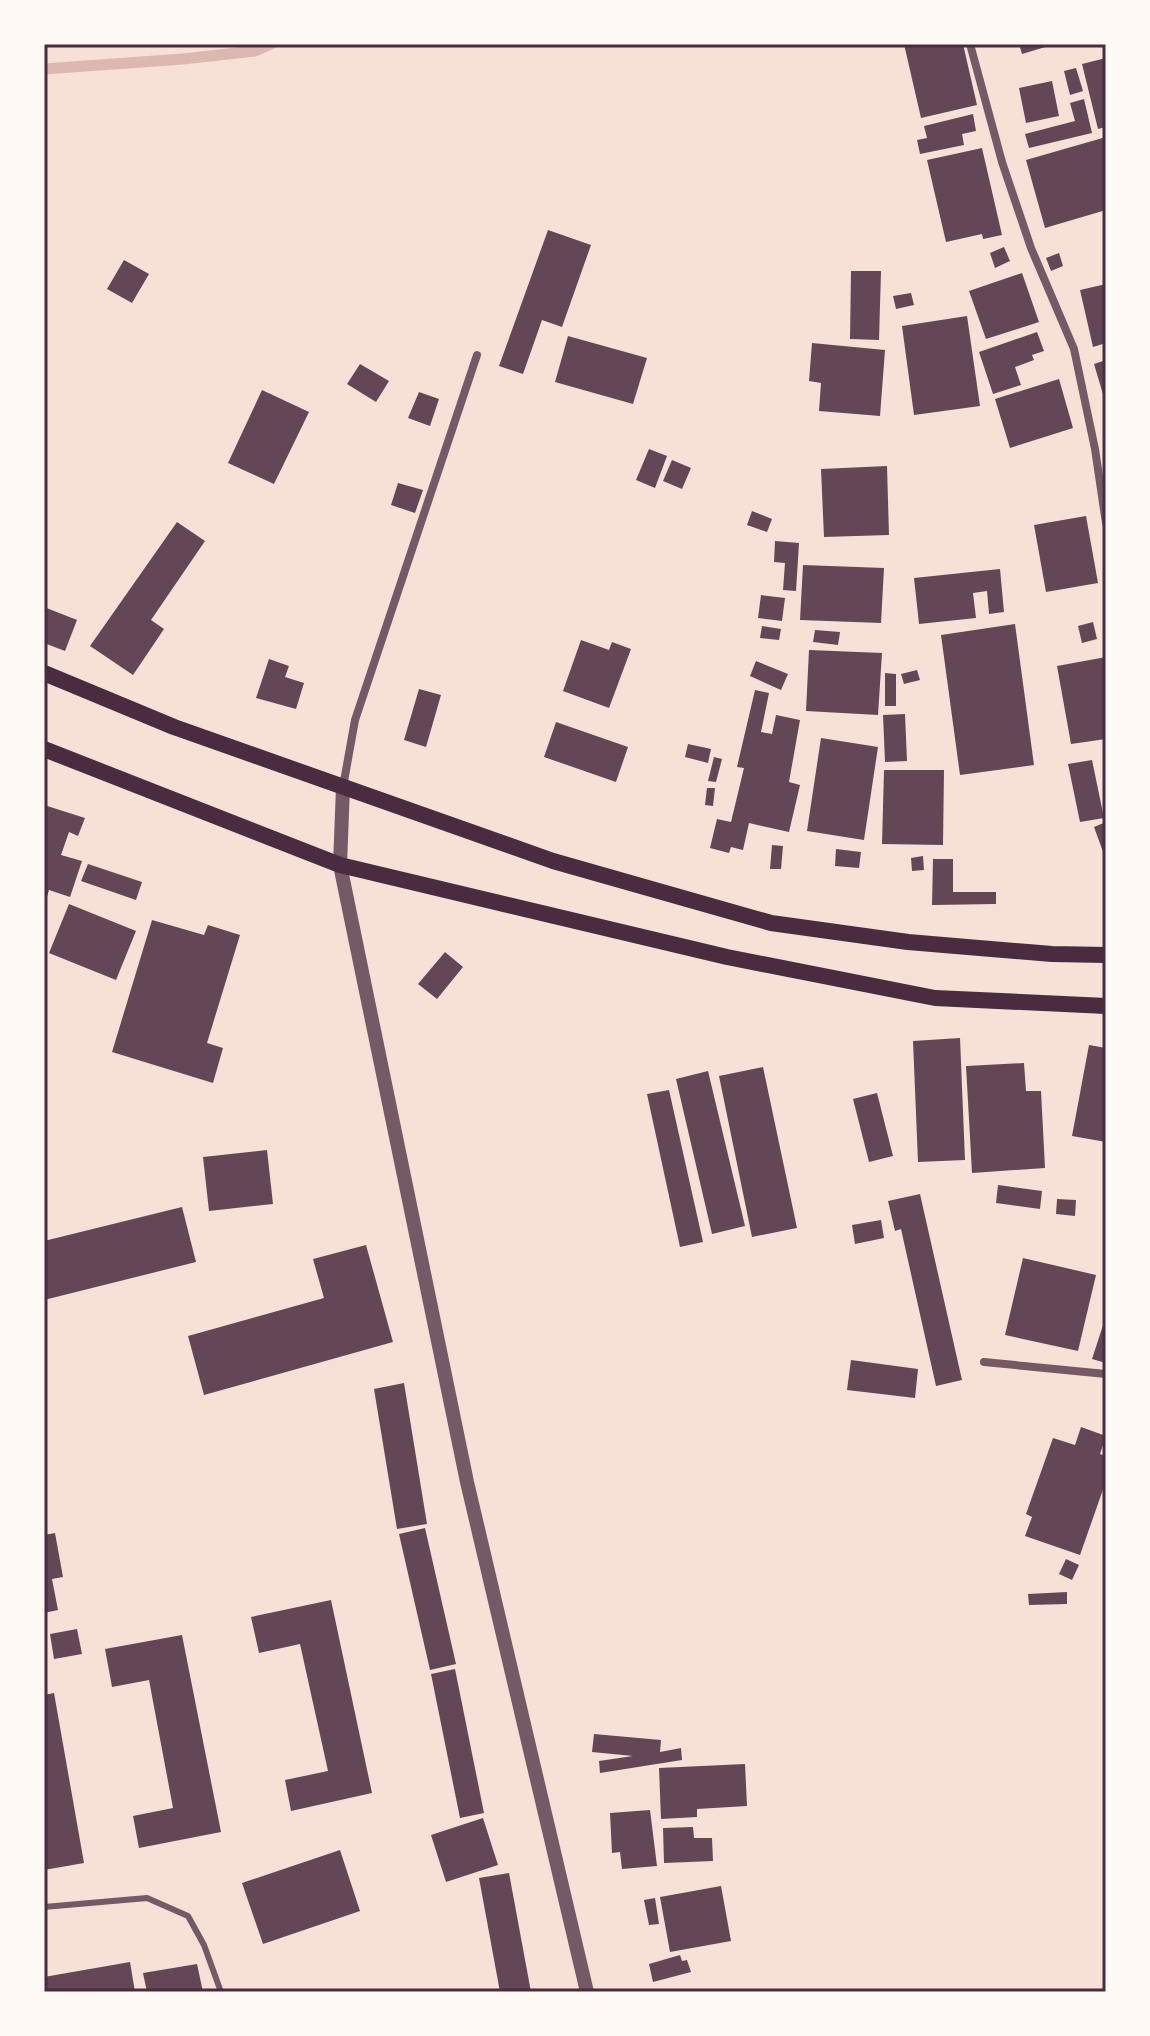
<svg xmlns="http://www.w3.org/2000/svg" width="1150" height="2036" viewBox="0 0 1150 2036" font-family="Raleway,sans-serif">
<rect width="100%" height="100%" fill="#f7e1d7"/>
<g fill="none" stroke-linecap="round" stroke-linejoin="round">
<polyline stroke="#dcb8b0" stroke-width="11" points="44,69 183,59 255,51 271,44"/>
</g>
<g fill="#644757">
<polygon points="904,44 963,44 977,105 921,118"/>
<polygon points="1019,44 1052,44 1052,45 1022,54"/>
<polygon points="1106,58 1106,127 1098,129 1082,64"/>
<polygon points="1076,68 1083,91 1070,95 1064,71"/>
<polygon points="1052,81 1059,116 1026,123 1019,88"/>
<polygon points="1084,99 1092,133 1029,148 1025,134 1075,121 1070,103"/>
<polygon points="973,114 976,131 962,134 964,145 920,154 917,140 927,138 924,126"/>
<polygon points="1106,137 1106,210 1045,228 1026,160"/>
<polygon points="982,148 1002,235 983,239 982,234 946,242 927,160"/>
<polygon points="548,230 591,245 562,327 542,320 523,374 499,366"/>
<polygon points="1004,247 1010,261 995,268 990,253"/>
<polygon points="1059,253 1063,266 1051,271 1046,258"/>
<polygon points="124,260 149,274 132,303 107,289"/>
<polygon points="851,271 881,271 879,340 850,339"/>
<polygon points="1022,273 1039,322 986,339 969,291"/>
<polygon points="1106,284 1106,343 1093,347 1080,290"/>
<polygon points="911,293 914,305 896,309 893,296"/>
<polygon points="967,316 980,406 914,415 902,326"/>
<polygon points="1037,332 1044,351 1032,355 1034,360 1015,367 1021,385 993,394 979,352"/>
<polygon points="568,336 647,358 633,404 555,382"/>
<polygon points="812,343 885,350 880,416 819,411 821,383 809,381"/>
<polygon points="1106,360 1106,401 1105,401 1094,364"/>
<polygon points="360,364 389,381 376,402 347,384"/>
<polygon points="1059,379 1073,428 1010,448 995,399"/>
<polygon points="262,390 309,412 274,484 228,463"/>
<polygon points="419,392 439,399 430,426 408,418"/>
<polygon points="649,449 667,456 655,488 636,480"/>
<polygon points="672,460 691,468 682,489 663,481"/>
<polygon points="887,466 889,535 824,537 821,469"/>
<polygon points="398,483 423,490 415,513 391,505"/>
<polygon points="752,511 772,519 767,532 747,525"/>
<polygon points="1086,516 1098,583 1046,592 1034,525"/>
<polygon points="177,522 205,541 151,620 164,629 133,675 90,646"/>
<polygon points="775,541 799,543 796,591 783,590 785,563 774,562"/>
<polygon points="803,565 884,568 881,623 800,620"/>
<polygon points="1000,569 1004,612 989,614 987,591 973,593 976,618 919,624 914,578"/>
<polygon points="761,595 785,598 782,621 758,618"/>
<polygon points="44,607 77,620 65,651 44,643"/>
<polygon points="1093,622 1097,639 1082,643 1078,626"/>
<polygon points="1015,624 1034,765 960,775 941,635"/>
<polygon points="762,626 781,629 779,640 760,638"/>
<polygon points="815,630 840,632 838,645 813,642"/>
<polygon points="581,640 609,650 612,642 631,649 609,708 563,691"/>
<polygon points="809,650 882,653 878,715 806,711"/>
<polygon points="1106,657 1106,739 1071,744 1057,666"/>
<polygon points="269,659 289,666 285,677 304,683 296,709 256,698"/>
<polygon points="756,661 788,674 781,690 750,676"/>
<polygon points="917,670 920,680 904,684 901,674"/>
<polygon points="885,673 896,674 896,706 885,706"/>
<polygon points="419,689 441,695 426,747 404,740"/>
<polygon points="755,690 769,693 761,732 772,734 776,715 800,720 789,782 800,785 789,832 749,823 743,850 731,847 729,853 710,848 717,819 731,822 744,768 737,767"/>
<polygon points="905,714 907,761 885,762 883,715"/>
<polygon points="556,722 628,747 616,782 544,757"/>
<polygon points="821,738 878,747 864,840 807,831"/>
<polygon points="688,744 711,749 708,763 685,757"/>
<polygon points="714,757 722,759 716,782 708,781"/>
<polygon points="1092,760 1104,818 1080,822 1068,764"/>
<polygon points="884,770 944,770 943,845 882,844"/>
<polygon points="707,788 715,788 713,806 705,805"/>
<polygon points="44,805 85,818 78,836 69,832 61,855 82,861 70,897 49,890 45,904 44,838 47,829 44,828"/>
<polygon points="1106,822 1106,860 1094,827"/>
<polygon points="772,845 783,846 781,869 770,869"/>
<polygon points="836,849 861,852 859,868 835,866"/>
<polygon points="923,856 924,870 912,871 911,858"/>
<polygon points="933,859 953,859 953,892 996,892 996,904 932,905"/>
<polygon points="88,864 142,882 136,900 81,881"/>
<polygon points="69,904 136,931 116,980 49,953"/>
<polygon points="152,920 204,935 208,925 240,935 207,1043 223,1048 213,1083 112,1052"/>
<polygon points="445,952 463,967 437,999 418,984"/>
<polygon points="960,1038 965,1160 918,1162 913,1041"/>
<polygon points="1089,1045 1106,1048 1106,1142 1072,1136"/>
<polygon points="1024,1063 1026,1091 1041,1091 1045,1168 972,1173 966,1066"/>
<polygon points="763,1067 797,1228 752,1237 719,1076"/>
<polygon points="708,1071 745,1226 712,1234 676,1079"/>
<polygon points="669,1090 703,1242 680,1247 647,1094"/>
<polygon points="877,1093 893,1156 869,1162 853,1099"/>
<polygon points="267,1150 273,1204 209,1211 203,1157"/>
<polygon points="998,1185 1042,1191 1040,1209 996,1203"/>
<polygon points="920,1194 962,1380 936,1386 901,1229 895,1231 888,1201"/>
<polygon points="1057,1199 1076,1200 1075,1216 1056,1214"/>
<polygon points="182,1207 196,1262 44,1300 44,1241"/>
<polygon points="881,1220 884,1238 855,1244 852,1225"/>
<polygon points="366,1245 393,1342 204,1395 188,1336 324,1298 313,1259"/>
<polygon points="1023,1258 1096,1275 1078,1351 1005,1335"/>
<polygon points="1106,1316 1106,1363 1092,1359"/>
<polygon points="851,1360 918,1369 915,1398 847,1390"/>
<polygon points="404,1383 427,1524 397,1529 374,1389"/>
<polygon points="1081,1427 1106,1436 1100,1454 1106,1456 1106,1481 1080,1555 1025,1536 1032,1517 1026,1514 1053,1438 1075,1445"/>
<polygon points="425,1528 456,1664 430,1670 399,1534"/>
<polygon points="55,1533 63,1577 52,1579 58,1610 44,1613 44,1535"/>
<polygon points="1066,1559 1079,1565 1072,1580 1059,1574"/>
<polygon points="1067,1592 1067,1604 1029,1605 1028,1594"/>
<polygon points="331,1600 372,1793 291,1811 285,1780 328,1771 300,1644 259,1653 251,1617"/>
<polygon points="77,1629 82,1654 54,1659 50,1634"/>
<polygon points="182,1635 221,1832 139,1848 133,1816 173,1808 149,1680 112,1687 105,1649"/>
<polygon points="455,1669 484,1813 460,1818 431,1674"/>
<polygon points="54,1693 84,1863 44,1870 44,1695"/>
<polygon points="594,1734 661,1740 660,1752 681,1748 682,1760 600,1773 599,1761 633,1756 592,1752"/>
<polygon points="745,1764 747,1806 697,1809 697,1817 661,1819 659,1768"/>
<polygon points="650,1810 657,1866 622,1869 620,1852 612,1853 610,1813"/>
<polygon points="483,1818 498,1865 446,1882 431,1835"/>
<polygon points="693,1827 694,1838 712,1838 713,1861 664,1863 663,1828"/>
<polygon points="340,1850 360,1911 263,1944 242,1883"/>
<polygon points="509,1873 531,1992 500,1992 479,1878"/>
<polygon points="721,1886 731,1941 670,1952 660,1897"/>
<polygon points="655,1898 659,1924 649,1925 644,1900"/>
<polygon points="680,1955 682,1961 687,1960 691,1972 653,1982 649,1964"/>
<polygon points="130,1962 135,1992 44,1992 44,1977"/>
<polygon points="197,1964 203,1992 147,1992 143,1973"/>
</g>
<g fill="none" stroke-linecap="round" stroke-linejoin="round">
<polyline stroke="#755966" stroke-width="6" points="44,1907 147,1898 188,1916 204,1945 221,1992"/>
<g stroke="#755966" stroke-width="8">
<polyline points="970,44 1002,162 1031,248 1074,349 1095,449 1106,523"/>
<polyline points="343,787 355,720 477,355"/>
<polyline points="984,1362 1106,1374"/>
</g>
<polyline stroke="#755966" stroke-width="14" points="343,787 340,865 467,1482 587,1992"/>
<g stroke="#4a2c40" stroke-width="16">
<polyline points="44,673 174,727 553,861 771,923 908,942 1052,954 1106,955"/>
<polyline points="44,749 340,865 727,957 935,998 1106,1006"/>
</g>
</g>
<rect width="1150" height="2036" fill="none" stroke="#fffaf5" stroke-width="92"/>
<rect x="46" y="46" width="1058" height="1944" fill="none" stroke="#4a2c40" stroke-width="3"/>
</svg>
